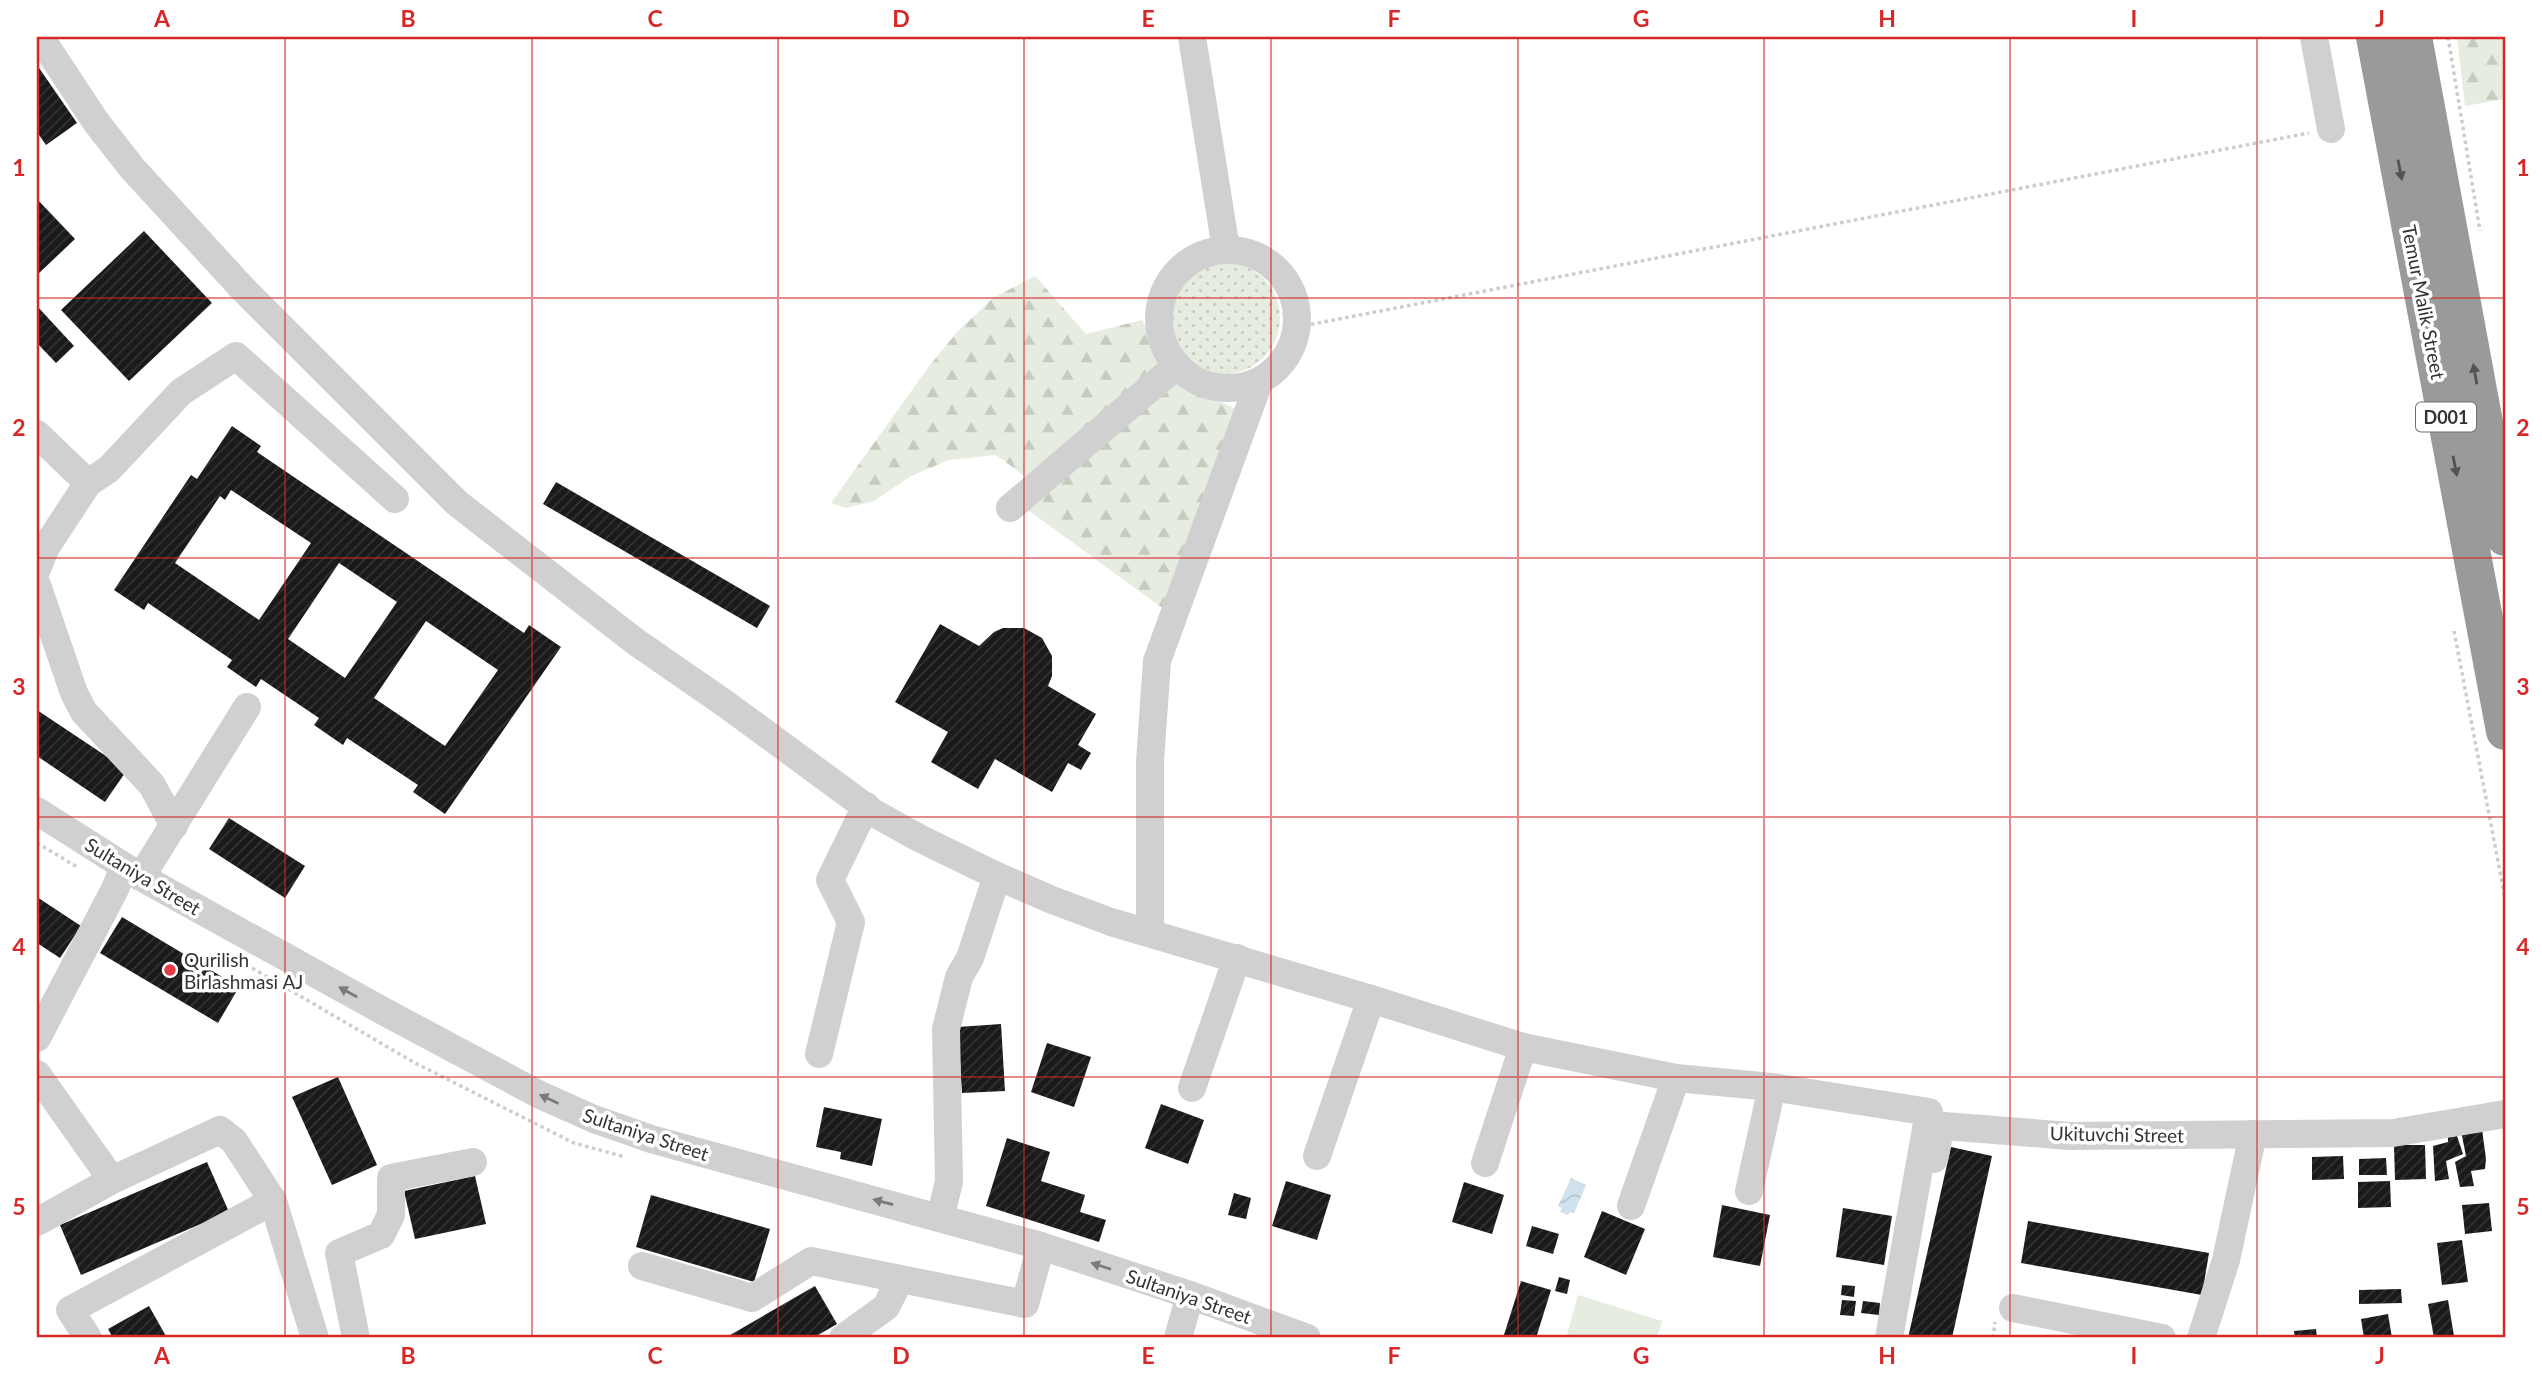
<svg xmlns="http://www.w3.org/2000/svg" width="2542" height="1375" viewBox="0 0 2542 1375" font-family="Lato,sans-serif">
<defs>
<pattern id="grass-dots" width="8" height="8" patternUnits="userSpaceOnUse" patternTransform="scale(1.75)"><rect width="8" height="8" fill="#e6ecdf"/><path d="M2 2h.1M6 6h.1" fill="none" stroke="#c6cbc0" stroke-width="1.8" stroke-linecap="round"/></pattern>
<pattern id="forest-firs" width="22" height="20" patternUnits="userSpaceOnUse" patternTransform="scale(1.75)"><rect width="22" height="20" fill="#e6ecdf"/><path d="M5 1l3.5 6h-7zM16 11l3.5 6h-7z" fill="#c6cbc0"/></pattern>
<pattern id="water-waves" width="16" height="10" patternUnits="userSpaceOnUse" patternTransform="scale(1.75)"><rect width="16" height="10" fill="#cfe2ee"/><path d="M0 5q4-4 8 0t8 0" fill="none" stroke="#b2c2cd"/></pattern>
<pattern id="building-hatch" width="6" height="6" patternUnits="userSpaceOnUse" patternTransform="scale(1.75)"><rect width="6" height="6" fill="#1a1a1a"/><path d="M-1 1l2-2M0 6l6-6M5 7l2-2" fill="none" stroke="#333"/></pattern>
</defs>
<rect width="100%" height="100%" fill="#fff"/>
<circle fill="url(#grass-dots)" cx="1224" cy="318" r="56"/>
<g fill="url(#forest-firs)">
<polygon points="2457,37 2505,37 2505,99 2465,106"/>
<polygon points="1035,276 1086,334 1142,320 1161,360 1027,478 996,455 949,460 911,476 874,501 846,508 831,503 930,365 958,331 993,298"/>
<polygon points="1175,381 1236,409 1165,610 1024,507"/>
</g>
<polygon fill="#e6ecdf" points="1578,1295 1662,1321 1657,1338 1566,1338"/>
<polygon fill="url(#water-waves)" points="1571,1178 1586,1185 1574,1213 1570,1212 1568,1215 1560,1212 1562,1208 1558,1206"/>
<g fill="url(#building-hatch)" fill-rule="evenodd">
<polygon points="37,65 77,123 46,145 37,132"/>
<polygon points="37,199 75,239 37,275"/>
<polygon points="144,231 212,303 129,381 61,310"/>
<polygon points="37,306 74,346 56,363 37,343"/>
<path d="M232,426L261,446L257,452L524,633L529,625L561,647L445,814L413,792L418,785L347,738L343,745L314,725L319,718L261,679L256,687L227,667L232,660L148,603L144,610L114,590L191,475L197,479ZM231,490L311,543L259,620L175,563L220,496L225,500ZM339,563L397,602L345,678L288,639ZM426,621L498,670L445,746L374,698Z"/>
<polygon points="556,482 770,606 757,628 543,504"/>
<polygon points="940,624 979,646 994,632 1003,628 1024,628 1042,638 1052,656 1052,676 1048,686 1096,714 1078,745 1091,753 1081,770 1068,763 1052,792 995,759 978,789 931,762 948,732 895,702"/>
<polygon points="37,710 127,770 105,802 37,756"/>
<polygon points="229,818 305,866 285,898 209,849"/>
<polygon points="37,897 81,926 60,958 37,943"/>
<polygon points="122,917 239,987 218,1023 100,953"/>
<polygon points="1001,1024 1005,1091 962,1093 958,1027"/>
<polygon points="1047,1043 1091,1057 1074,1107 1031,1092"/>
<polygon points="338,1077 377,1165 332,1185 292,1097"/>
<polygon points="1161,1104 1204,1120 1188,1164 1145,1148"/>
<polygon points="824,1107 882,1119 872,1166 840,1159 841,1152 816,1147"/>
<polygon points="2482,1129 2486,1159 2485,1169 2471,1171 2474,1186 2460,1187 2455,1162 2466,1156 2461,1131"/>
<polygon points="2455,1130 2463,1154 2446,1161 2449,1179 2435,1181 2433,1146 2448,1142 2448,1131"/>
<polygon points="1007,1138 1050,1152 1041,1181 1085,1195 1080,1212 1106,1220 1099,1242 986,1206"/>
<polygon points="2394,1145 2425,1145 2426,1179 2395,1180"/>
<polygon points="1951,1147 1992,1156 1952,1338 1908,1338"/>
<polygon points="2343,1156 2344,1179 2312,1180 2312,1157"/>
<polygon points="2386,1158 2387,1175 2359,1175 2359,1159"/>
<polygon points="207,1162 229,1212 81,1275 60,1225"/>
<polygon points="475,1176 486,1224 415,1239 404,1191"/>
<polygon points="1286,1181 1331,1195 1317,1240 1272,1226"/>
<polygon points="2390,1181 2391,1207 2358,1208 2358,1182"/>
<polygon points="1464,1182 1504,1195 1492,1234 1452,1222"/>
<polygon points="1234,1193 1251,1198 1246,1219 1228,1215"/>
<polygon points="651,1195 770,1229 754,1282 636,1247"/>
<polygon points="2489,1203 2492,1231 2465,1234 2462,1205"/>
<polygon points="1722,1205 1770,1215 1760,1266 1713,1257"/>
<polygon points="1843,1208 1892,1216 1884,1265 1836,1257"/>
<polygon points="1602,1211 1645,1229 1626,1275 1584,1257"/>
<polygon points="2028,1221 2209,1253 2202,1295 2021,1263"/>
<polygon points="1532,1226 1559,1234 1553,1254 1526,1246"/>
<polygon points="2462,1240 2468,1282 2442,1285 2437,1243"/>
<polygon points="1559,1277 1570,1280 1567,1294 1555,1291"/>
<polygon points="1521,1281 1551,1290 1536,1338 1503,1338"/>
<polygon points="1842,1285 1855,1286 1854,1297 1841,1295"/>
<polygon points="815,1286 837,1324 813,1338 725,1338"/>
<polygon points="2401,1289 2402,1303 2359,1304 2359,1290"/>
<polygon points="1842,1300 1856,1301 1854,1316 1840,1315"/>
<polygon points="2448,1300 2454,1336 2434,1338 2428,1304"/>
<polygon points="1863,1301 1880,1303 1879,1315 1861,1313"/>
<polygon points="149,1306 167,1338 113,1338 108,1329"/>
<polygon points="2388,1314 2392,1338 2364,1338 2361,1319"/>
<polygon points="2316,1329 2317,1338 2295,1338 2294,1331"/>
</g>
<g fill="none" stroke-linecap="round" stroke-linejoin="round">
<g stroke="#cdcdcd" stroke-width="3.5" stroke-dasharray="3.5 3.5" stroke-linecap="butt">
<polyline points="2448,37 2480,231"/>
<polyline points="1297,327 2309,133"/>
<polyline points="2454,631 2505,898"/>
<polyline points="37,843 79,868"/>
<polyline points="228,954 415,1063 574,1143 625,1157"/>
<polyline points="1993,1338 1995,1322"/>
</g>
<g stroke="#d0d0d0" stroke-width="28">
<polyline points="40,37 96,122 132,168 243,289 457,503 636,642 727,705 874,813 921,839 997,876 1052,900 1111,922 1371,999 1523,1047 1676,1078 1772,1087 1929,1112 1889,1338"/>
<polyline points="1192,37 1226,249"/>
<polyline points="2314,37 2331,129"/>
<circle cx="1228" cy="319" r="69"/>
<polyline points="37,434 88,483 46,547 37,569"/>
<polyline points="88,483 109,469 181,392 236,356 395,499"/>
<polyline points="1010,508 1176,366"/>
<polyline points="37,585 74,693 84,712 152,785 174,826"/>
<polyline points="37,811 141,877 383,1011 540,1095 594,1119 651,1139 1041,1246 1190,1295 1307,1338"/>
<polyline points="141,877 247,707"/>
<polyline points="1150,933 1150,761 1157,661 1259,382"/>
<polyline points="37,1038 115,889 124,867"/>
<polyline points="819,1054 851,922 830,880 866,806"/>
<polyline points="37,1074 112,1180"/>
<polyline points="1192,1088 1237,958"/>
<polyline points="1317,1156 1371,999"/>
<polyline points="1934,1159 1940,1130 1944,1126 2070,1136 2393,1133 2505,1114"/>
<polyline points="1485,1163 1523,1047"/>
<polyline points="1749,1191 1772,1087"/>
<polyline points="1631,1206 1676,1078"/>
<polyline points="940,1218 949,1182 946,1029 959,977 970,958 997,876"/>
<polyline points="37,1222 112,1180 220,1130 234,1141 273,1201"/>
<polyline points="642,1266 752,1298 811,1261 1025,1304 1041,1246"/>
<polyline points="2013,1308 2162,1338"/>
<polyline points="88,1338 70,1310 273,1201 315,1338"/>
<polyline points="356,1338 339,1253 381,1235 391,1215 391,1178 473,1162"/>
<polyline points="843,1338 886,1307 900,1279"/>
<polyline points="1178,1338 1190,1295"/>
<polyline points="2201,1338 2226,1260 2253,1134"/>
</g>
<g stroke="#9a9a9a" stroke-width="38">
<polyline points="2375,37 2505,731"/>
<polyline points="2413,37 2505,537"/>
</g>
</g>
<defs><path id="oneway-solid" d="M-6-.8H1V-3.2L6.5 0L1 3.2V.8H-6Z" transform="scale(1.75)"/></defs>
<g fill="#525252">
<use href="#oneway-solid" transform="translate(2400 170) rotate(79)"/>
<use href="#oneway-solid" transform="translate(2475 374) rotate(-100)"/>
<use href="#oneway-solid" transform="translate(2455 466) rotate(79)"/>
</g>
<g fill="#7a7a7a">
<use href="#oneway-solid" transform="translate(348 992) rotate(-151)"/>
<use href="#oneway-solid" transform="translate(549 1099) rotate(-155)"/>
<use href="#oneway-solid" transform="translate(883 1202) rotate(-165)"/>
<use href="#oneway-solid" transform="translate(1101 1266) rotate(-162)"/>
</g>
<path fill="none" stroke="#d62828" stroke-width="2" stroke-opacity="0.55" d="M285,37V1338M532,37V1338M778,37V1338M1024,37V1338M1271,37V1338M1518,37V1338M1764,37V1338M2010,37V1338M2257,37V1338M37,298H2505M37,558H2505M37,817H2505M37,1077H2505"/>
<circle fill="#e63946" stroke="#fff" stroke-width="2.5" cx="170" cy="970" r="7"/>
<g text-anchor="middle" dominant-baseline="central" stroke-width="7" stroke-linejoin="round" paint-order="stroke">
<rect fill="#fff" stroke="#707070" stroke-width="2" x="2416" y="402.5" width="60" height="29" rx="5"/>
<g font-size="18" font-weight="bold" fill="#333">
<text x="2446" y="417">D001</text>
</g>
<g font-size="19" fill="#333" stroke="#fff">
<text transform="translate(2424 302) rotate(79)">Temur Malik Street</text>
<text transform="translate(143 876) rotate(31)">Sultаniya Street</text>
<text transform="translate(646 1134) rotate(18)">Sultаniya Street</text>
<text transform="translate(2117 1134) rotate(1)">Ukituvchi Street</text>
<text transform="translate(1189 1296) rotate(19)">Sultаniya Street</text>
</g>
<g font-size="19" fill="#333" stroke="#fff" text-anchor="start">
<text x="184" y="959">Qurilish<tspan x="184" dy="22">Birlashmasi AJ</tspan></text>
</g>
</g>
<rect width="2542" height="1375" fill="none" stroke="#ffffff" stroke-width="77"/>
<rect x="38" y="38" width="2466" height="1298" fill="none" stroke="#d62828" stroke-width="2.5"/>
<g font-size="23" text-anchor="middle" font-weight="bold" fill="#d62828">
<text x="162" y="27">A</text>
<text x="408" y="27">B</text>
<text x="655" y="27">C</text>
<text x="901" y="27">D</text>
<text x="1148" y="27">E</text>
<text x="1394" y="27">F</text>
<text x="1641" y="27">G</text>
<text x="1887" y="27">H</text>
<text x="2134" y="27">I</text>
<text x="2380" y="27">J</text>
<text x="19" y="176">1</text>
<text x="2523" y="176">1</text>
<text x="19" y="436">2</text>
<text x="2523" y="436">2</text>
<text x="19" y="695">3</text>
<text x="2523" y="695">3</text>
<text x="19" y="955">4</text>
<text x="2523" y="955">4</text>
<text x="19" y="1215">5</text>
<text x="2523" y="1215">5</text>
<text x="162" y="1364">A</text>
<text x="408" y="1364">B</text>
<text x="655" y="1364">C</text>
<text x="901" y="1364">D</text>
<text x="1148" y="1364">E</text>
<text x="1394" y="1364">F</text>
<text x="1641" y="1364">G</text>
<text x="1887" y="1364">H</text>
<text x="2134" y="1364">I</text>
<text x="2380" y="1364">J</text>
</g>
</svg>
